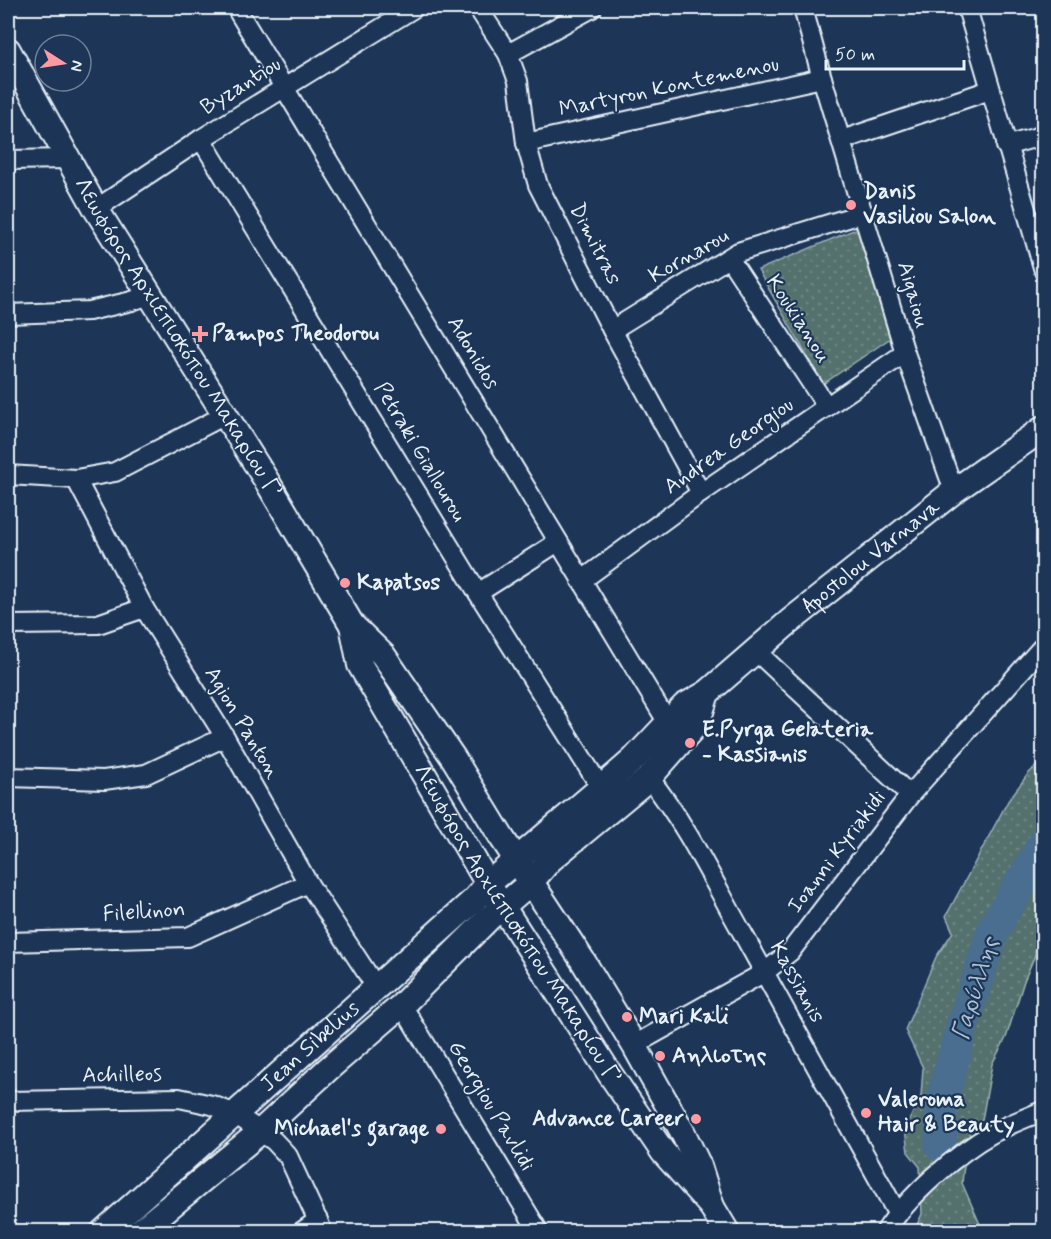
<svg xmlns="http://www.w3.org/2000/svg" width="1051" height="1239" viewBox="0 0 1051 1239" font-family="Mynerve,sans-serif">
<defs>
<pattern id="park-dots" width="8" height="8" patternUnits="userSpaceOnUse" patternTransform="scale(1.5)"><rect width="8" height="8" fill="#55716e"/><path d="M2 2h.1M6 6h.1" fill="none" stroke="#6d8683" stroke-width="1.8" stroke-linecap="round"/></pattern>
</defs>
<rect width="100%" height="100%" fill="#1d3557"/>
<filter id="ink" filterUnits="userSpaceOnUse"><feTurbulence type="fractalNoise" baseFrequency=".0167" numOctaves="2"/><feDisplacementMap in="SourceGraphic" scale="12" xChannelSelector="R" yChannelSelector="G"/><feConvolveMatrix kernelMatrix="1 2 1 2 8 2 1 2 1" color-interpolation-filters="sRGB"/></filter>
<g filter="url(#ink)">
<g fill="url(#park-dots)" stroke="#9eb1b3" stroke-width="1.5">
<polygon points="863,226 892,337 823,384 758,270"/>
<polygon points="1043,760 1043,936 1024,981 1006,1038 992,1064 982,1120 970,1131 963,1173 962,1183 983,1231 914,1231 922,1214 920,1167 908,1152 905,1129 921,1096 923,1068 905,1030 936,957 953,932 946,916 1008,801 1028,774"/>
</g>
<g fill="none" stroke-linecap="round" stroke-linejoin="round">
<polyline stroke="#496e90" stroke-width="33" points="941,1146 941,1105 962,1027 994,928 1044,844"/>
<g stroke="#e8f1f8" stroke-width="22">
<g id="minor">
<polyline points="236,8 668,723"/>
<polyline points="478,8 508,54 518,81 526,143 538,185 612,330 701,493"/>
<polyline points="803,8 822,78 905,353 954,491"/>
<polyline points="967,8 1044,271"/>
<polyline points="508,54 592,8"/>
<polyline points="201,139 478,593 601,788"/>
<polyline points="842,140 990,90"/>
<polyline points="526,143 822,78"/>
<polyline points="1006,146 1044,135"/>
<polyline points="8,160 68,159"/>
<polyline points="96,209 201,139 414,8"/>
<polyline points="729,258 827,407"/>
<polyline points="8,314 89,311 132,301 149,295"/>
<polyline points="612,330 738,252 864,213"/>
<polyline points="8,475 76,479 115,472 225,415"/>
<polyline points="76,479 144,608 225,737 308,883 376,987"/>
<polyline points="581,581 701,493 905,353"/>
<polyline points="478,593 558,542"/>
<polyline points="8,625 98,624 144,608"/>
<polyline points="757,652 910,795"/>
<polyline points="8,777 104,780 146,774 225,737"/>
<path d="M649,778C687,825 713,881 743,934C795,1027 846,1120 897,1213"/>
<polyline points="8,942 188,937 308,883"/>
<polyline points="402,1005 539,1232"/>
<polyline points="634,1045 765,972 790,952 910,795 1044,645"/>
<polyline points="8,1101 179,1098 212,1105 235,1114 274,1141 288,1156 323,1232"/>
<polyline points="301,1232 318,1220"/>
<path d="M885,1232C907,1197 957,1153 993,1133C1009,1124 1027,1118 1044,1110"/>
</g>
</g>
<g stroke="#e8f1f8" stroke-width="28">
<g id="secondary">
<path id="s1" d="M8,50L96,209L268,483L352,625L383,655L454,759L502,838L583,961L634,1045L682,1131L699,1166L712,1207"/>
<path id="s2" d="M352,625L360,665L488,884L610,1074L663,1152L712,1207L727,1232"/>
<path id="s3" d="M103,1232L474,900L488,884L601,788L633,760L684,706L707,693L789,622L954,491L1044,428"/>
<polyline points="139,1232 260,1132 328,1069 402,1005 488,919 531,882 550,860 649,778 693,728 699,718 707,693"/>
</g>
</g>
<use href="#minor" stroke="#1d3557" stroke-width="18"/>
<use href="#secondary" stroke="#1d3557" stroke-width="24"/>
</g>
</g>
<g fill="#ff9aa2" stroke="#1d3557" stroke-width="2">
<circle cx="851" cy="205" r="6"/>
<path d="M197 325h6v6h6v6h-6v6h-6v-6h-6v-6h6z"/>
<circle cx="345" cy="583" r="6"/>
<circle cx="690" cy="743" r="6"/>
<circle cx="627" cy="1017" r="6"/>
<circle cx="660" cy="1056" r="6"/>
<circle cx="866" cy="1113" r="6"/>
<circle cx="696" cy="1119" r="6"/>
<circle cx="441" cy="1129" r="6"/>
</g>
<g text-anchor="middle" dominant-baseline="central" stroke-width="4.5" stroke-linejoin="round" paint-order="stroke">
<g font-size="22" fill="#e8f1f8" stroke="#1d3557">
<text transform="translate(241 86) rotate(-32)">Byzantiou</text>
<text transform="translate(669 87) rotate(-12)">Martyron Kontemenou</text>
<text transform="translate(595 244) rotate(63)">Dimitras</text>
<text transform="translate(689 256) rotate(-30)">Kornarou</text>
<text transform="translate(913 295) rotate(74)">Aigaiou</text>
<text transform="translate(798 319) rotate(57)">Koukianou</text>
<text stroke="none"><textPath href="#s1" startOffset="334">Λεωφόρος Αρχιεπισκόπου Μακαρίου Γ’</textPath></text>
<text transform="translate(473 353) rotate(59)">Adonidos</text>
<text transform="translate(729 446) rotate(-35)">Andrea Georgiou</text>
<text transform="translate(420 452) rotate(59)">Petraki Giallourou</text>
<text stroke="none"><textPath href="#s3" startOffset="1024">Apostolou Varnava</textPath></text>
<text transform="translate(242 723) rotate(59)">Agion Panton</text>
<text transform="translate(837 852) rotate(-53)">Ioanni Kyriakidi</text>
<text transform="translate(144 912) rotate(-4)">Filellinon</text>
<text stroke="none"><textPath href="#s2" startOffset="344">Λεωφόρος Αρχιεπισκόπου Μακαρίου Γ’</textPath></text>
<text transform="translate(797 982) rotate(61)">Kassianis</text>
<text stroke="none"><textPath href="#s3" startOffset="278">Jean Sibelius</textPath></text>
<text transform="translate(122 1075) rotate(-1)">Achilleos</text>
<text transform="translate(491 1106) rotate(59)">Georgiou Pavlidi</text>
</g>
<g font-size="22" font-weight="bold" fill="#e8f1f8" stroke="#1d3557" text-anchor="start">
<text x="863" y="192">Danis<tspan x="863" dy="25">Vasiliou Salon</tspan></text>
<text x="212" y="334">Pampos Theodorou</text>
<text x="357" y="583">Kapatsos</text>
<text x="702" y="730">E.Pyrga Gelateria<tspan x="702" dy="25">- Kassianis</tspan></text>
<text x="639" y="1017">Mari Kali</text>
<text x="672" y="1056">Αηλιοτης</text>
<text x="878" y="1100">Valeroma<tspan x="878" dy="25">Hair &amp; Beauty</tspan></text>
<text x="684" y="1119" text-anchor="end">Advance Career</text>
<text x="429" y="1129" text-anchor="end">Michael's garage</text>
</g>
<g font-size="24" font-style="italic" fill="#b0c3d4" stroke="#1d3557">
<text transform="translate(976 989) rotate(-73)">Γαρύλλης</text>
</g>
</g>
<rect width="1051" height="1239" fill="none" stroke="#1d3557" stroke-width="30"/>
<rect x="15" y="15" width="1021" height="1209" fill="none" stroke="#e8f1f8" stroke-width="2" filter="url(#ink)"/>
<g transform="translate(63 63) rotate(102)"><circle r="28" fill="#1d3557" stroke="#6e8097" stroke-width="1.5"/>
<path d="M0-4.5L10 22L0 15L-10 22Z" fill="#ff9aa2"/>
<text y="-9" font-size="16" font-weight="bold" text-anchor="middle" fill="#e8f1f8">N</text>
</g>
<path d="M826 60v9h138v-9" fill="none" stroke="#e8f1f8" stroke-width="3"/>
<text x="835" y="60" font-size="18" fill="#e8f1f8" stroke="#1d3557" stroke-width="4.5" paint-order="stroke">50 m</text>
</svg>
